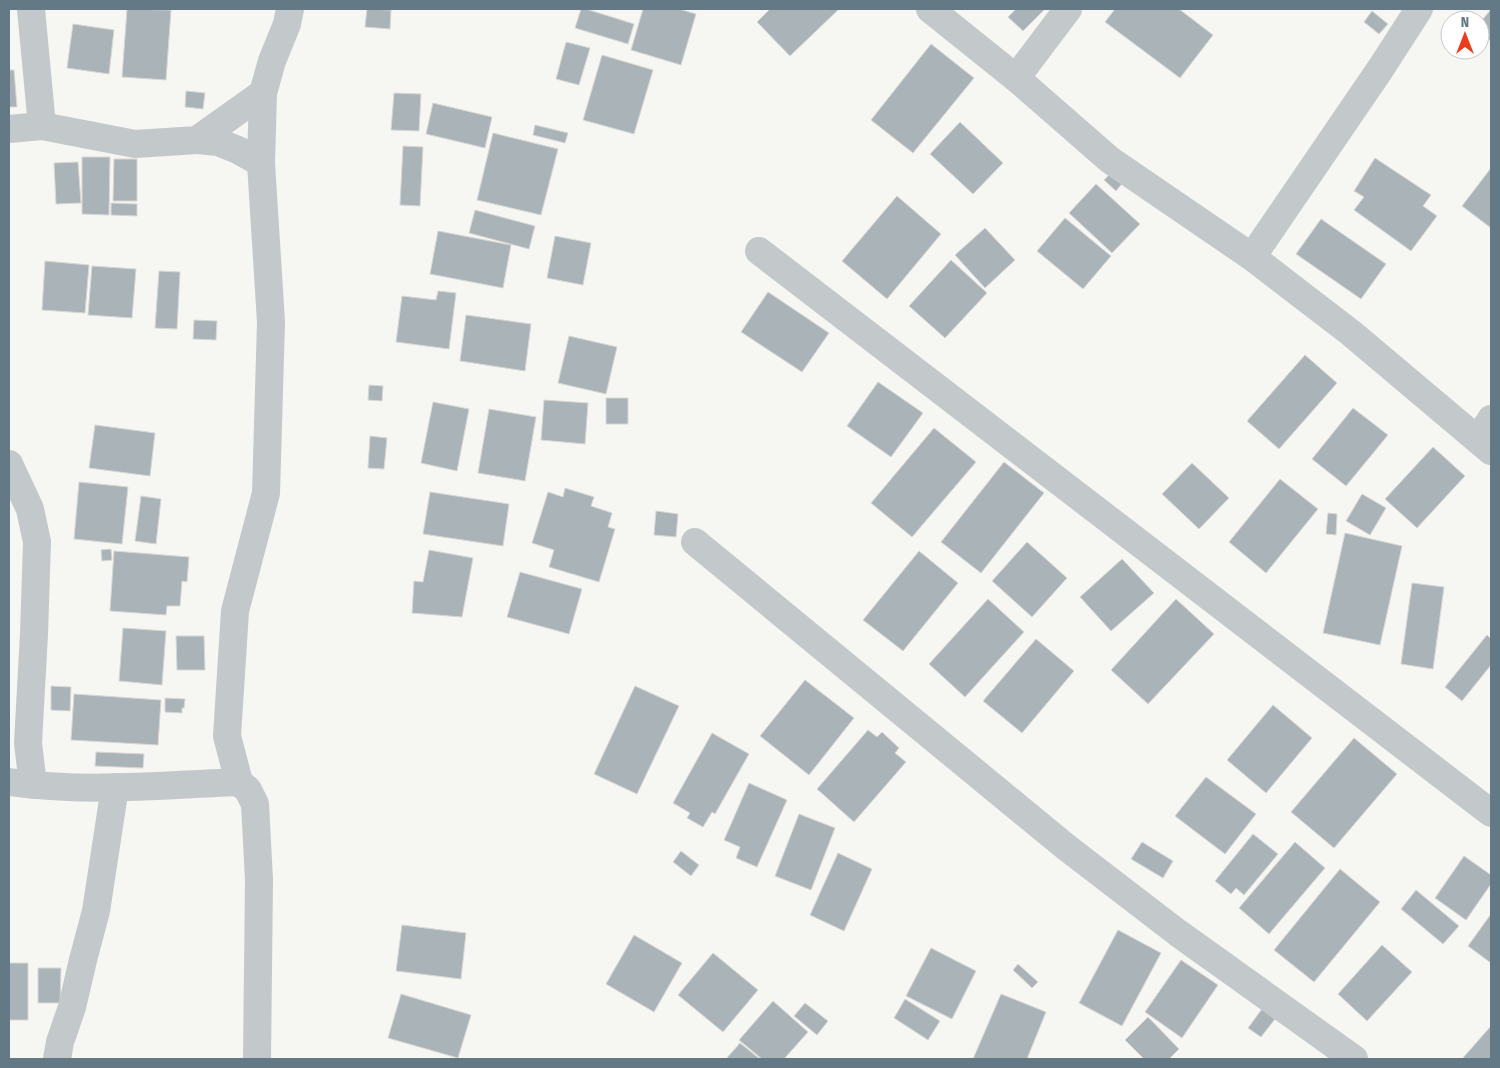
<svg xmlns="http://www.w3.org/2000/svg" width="1500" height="1068" viewBox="0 0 1500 1068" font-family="'Fira Sans Condensed',sans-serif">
<rect width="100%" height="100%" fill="#f6f6f2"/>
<g fill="#aab4b8" stroke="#d8d7d5">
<polygon points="127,9 171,10 166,80 122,77"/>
<polygon points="367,9 391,10 390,29 365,27"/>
<polygon points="581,9 586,9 634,24 628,44 575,28"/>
<polygon points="643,9 679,9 696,14 681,65 631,50"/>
<polygon points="770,9 839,9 790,56 757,22"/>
<polygon points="1016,9 1045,9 1023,31 1008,17"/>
<polygon points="1115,9 1179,9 1213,35 1180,78 1105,22"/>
<polygon points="1491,9 1491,41 1480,33 1480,23"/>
<polygon points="1372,11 1388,24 1379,34 1364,22"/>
<polygon points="73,24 114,30 109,74 67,68"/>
<polygon points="566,42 590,48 579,85 556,79"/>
<polygon points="931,44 974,78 913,153 871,120"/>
<polygon points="602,55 653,70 634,134 583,120"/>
<polygon points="9,70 14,70 17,107 9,107"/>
<polygon points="186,91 205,93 203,109 185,107"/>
<polygon points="394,93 421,94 419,131 391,130"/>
<polygon points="433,103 492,117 485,148 426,134"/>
<polygon points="960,122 1003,163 973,194 930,154"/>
<polygon points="535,125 568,133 565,143 533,135"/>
<polygon points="493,133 558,149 541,215 477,200"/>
<polygon points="403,146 423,147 420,206 400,205"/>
<polygon points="82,157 110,157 109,215 82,214"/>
<polygon points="1375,158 1431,195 1423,206 1437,216 1411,251 1354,210 1364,197 1354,191"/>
<polygon points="114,159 137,159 137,201 113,201"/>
<polygon points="78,162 81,203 56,204 54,163"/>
<polygon points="1491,168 1491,228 1462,206"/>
<polygon points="1114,170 1125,180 1116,191 1104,180"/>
<polygon points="1096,184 1140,224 1112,253 1069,213"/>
<polygon points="897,196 941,234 887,299 842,261"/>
<polygon points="111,203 137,204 137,216 111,215"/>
<polygon points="475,210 535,226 529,249 469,233"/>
<polygon points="1065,218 1111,256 1083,289 1037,251"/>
<polygon points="1321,219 1386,264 1361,299 1296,254"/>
<polygon points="985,228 1015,260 985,288 955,255"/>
<polygon points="438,231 511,245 503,288 430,274"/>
<polygon points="555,236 591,243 583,285 547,278"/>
<polygon points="951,260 987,293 945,338 909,306"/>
<polygon points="45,261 89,265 85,313 42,310"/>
<polygon points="92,266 136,269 132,318 88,315"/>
<polygon points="159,271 180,272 177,329 155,328"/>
<polygon points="438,291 456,293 449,349 396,342 402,296 436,300"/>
<polygon points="768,292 829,333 802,372 741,332"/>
<polygon points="466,315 531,324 525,371 460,361"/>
<polygon points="194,320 217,321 216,340 193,339"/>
<polygon points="569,336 617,347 606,394 558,383"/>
<polygon points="1305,355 1337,383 1279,449 1247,421"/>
<polygon points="878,382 923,413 891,457 847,426"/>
<polygon points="369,385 383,386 382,401 368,400"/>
<rect x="606" y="398" width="22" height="26"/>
<polygon points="544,400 588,403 585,444 541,440"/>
<polygon points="433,402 469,409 457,471 421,463"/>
<polygon points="1353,408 1388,435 1346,486 1312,459"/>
<polygon points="489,409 536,417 525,481 478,473"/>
<polygon points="95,425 155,433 150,476 89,468"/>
<polygon points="934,428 976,462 912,537 871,503"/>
<polygon points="370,436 387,438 384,469 368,468"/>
<polygon points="1433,447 1465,476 1417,528 1385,499"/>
<polygon points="1004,462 1044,493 981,573 941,542"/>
<polygon points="1192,463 1229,498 1199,529 1162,494"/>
<polygon points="1280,479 1318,509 1266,573 1229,542"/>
<polygon points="79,482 128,487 122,544 74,539"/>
<polygon points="565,488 594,497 591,506 612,513 608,527 615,529 599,582 549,567 554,550 532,543 548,492 563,497"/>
<polygon points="430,492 509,504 503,546 423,534"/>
<polygon points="1362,494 1386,508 1370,535 1346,521"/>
<polygon points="141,496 161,499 156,544 135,541"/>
<polygon points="656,511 678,514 676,537 654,535"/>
<polygon points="1328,513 1337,514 1336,535 1326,534"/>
<polygon points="1345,533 1402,546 1380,645 1323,633"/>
<polygon points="1027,542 1067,578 1032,617 992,581"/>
<polygon points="111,549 112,560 102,561 101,550"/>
<polygon points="429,550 473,558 462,617 412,613 414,581 423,582"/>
<polygon points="114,551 189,557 187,582 182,581 180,606 167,606 166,615 110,611"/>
<polygon points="919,551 958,583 903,651 863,620"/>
<polygon points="1122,559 1154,593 1111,631 1080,597"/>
<polygon points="520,572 582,589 569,634 507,617"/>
<polygon points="1412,583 1444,587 1433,669 1401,664"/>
<polygon points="988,599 1024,632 965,697 929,664"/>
<polygon points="1176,599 1214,634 1148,704 1111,670"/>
<polygon points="123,628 166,631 162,685 119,681"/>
<polygon points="1487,635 1491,639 1491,665 1462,701 1445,687"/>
<polygon points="176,636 204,636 205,670 177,670"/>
<polygon points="1036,639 1074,671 1022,733 983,701"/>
<polygon points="805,680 854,718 809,775 760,736"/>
<polygon points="51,686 71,687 70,711 51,710"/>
<polygon points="635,686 679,706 637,794 594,774"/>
<polygon points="74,694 161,700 158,745 71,740"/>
<polygon points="165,698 185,699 184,708 182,708 182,713 165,712"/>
<polygon points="1273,705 1312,738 1266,793 1227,760"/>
<polygon points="868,730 877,737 882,732 899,748 895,753 906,762 854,822 817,789"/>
<polygon points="712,733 749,754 715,814 712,812 703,827 687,818 690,813 673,803"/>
<polygon points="1354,738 1397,774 1334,848 1291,812"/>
<polygon points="96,752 144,754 143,768 95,766"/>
<polygon points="1206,777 1256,814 1225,854 1175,816"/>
<polygon points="749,783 787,800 757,867 736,858 740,847 724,840"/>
<polygon points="799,814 835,828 811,890 775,876"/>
<polygon points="1253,834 1278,854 1244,895 1236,888 1231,894 1215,881"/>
<polygon points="1142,842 1173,861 1163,878 1131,859"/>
<polygon points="1295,842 1325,868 1269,934 1239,908"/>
<polygon points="681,851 699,865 691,876 673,862"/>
<polygon points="838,853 872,869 844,931 810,915"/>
<polygon points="1464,856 1491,875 1491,884 1466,920 1435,898"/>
<polygon points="1340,869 1380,902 1314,982 1274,950"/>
<polygon points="1416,890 1459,926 1443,944 1401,909"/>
<polygon points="1491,914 1491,963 1468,946"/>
<polygon points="402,925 466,933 461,979 396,971"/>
<polygon points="1118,930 1161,953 1122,1026 1079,1003"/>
<polygon points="634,935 682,963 654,1012 606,984"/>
<polygon points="1382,945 1412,972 1367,1021 1338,994"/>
<polygon points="931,948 976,971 952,1019 906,996"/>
<polygon points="713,953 758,990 723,1032 678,995"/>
<polygon points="1181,960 1218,985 1182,1038 1145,1012"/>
<rect x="9" y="963" width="19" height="57"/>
<polygon points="1018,964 1038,982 1032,988 1013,970"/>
<polygon points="38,968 61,968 60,1003 38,1003"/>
<polygon points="401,994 471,1015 458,1058 388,1038"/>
<polygon points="1001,994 1046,1012 1027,1059 973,1059"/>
<polygon points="905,999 940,1021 928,1040 894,1018"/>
<polygon points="773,1001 808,1032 784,1059 762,1059 739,1040"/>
<polygon points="805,1003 828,1021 817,1035 794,1016"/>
<polygon points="1262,1009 1275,1019 1261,1037 1248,1028"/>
<polygon points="1148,1017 1179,1049 1169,1059 1144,1059 1125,1040"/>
<polygon points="1491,1026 1491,1059 1462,1059"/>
<polygon points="740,1043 760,1059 726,1059"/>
</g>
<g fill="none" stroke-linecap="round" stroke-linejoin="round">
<g stroke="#c3c8ca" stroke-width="28">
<polyline points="31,9 42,126"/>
<polyline points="930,9 1016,78 1110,160 1252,257 1351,333 1491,451"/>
<polyline points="1016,78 1068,9"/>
<polyline points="9,129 42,126 135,144 197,140 263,93"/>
<polyline points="197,140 218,142 238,150 261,163"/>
<polyline points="759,251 1491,813"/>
<polyline points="1252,257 1381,68 1419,9"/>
<polyline points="1478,440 1491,419"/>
<polyline points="9,464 30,509 37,542 34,634 28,743 33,785"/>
<polyline points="695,542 1066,847 1178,933 1354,1059"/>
<path d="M9,782C85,793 163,785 239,782"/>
<polyline points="57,1059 60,1042 72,1007 83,960 96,911 115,787"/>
<polyline points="257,1059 259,880 255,804 248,790 239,782 227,736 235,611 266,493 271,322 261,163 263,93 272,61 287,24 290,9"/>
</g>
</g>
<rect width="1500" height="1068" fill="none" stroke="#637985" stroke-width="20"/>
<g transform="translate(1465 35)"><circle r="24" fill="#ffffff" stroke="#c1c9ce"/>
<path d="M0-4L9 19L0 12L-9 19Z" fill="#ed3c1c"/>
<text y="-8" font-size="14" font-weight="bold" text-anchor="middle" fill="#637985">N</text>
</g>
</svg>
